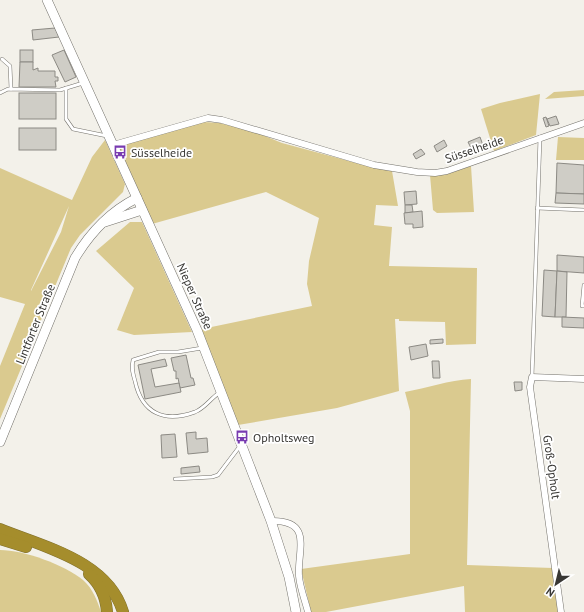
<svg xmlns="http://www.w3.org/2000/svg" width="584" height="612" viewBox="0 0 584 612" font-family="'PT Sans',sans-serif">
<rect width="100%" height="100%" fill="#f3f1ea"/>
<g fill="#daca8f" fill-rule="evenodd">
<polygon points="584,90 584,96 545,99 554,92"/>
<polygon points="540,94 536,135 494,151 481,109 500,103"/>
<polygon points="204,122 220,123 255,132 282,143 375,168 392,171 398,206 376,205 374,225 392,227 389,266 477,268 476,344 446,345 445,322 399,321 399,319 395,319 399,391 337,408 238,425 197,330 312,306 307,284 309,261 319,218 266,192 152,224 119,148 122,145"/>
<polygon points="558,137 584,138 584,160 556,160"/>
<path d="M105,140L125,184L123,192L80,235L71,248L0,419V366L25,304L0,297V168L72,200L92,157ZM69,206L61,232L31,291V290Z"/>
<polygon points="471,166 474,212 437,213 433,210 430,175 447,174"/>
<polygon points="130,222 142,222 192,332 134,335 117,330 134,288 96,251"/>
<path d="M471,379L467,565L553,568L559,612H465L464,586L326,612H311L301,569L410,554V411L405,392C427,388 449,380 471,379Z"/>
<path d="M0,550C24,550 65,565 83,580C93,589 97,600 101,612H0Z"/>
</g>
<g fill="#cfcdc6" stroke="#8c8a84">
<polygon points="55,28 59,37 33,40 32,30"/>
<rect x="20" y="50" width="13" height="12"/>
<polygon points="64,50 76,77 65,82 52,55"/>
<polygon points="20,62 33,62 33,70 38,68 38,71 55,71 55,77 58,77 58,81 55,81 56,87 19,87"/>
<rect x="19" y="93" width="37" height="26"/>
<polygon points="556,116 559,124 550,126 547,119"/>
<polygon points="546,117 549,126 546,127 543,118"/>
<rect x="19" y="128" width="37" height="22"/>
<polygon points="480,137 484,148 473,152 468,142"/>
<polygon points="444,140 447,146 437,152 434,146"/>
<polygon points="421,149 425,154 416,159 413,154"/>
<polygon points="557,163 584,165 584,194 556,193"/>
<polygon points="416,191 417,204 405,205 404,192"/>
<polygon points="556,193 584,194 584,204 555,203"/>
<polygon points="405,205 412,205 413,212 405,213"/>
<polygon points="422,211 423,227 413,228 413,224 405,224 404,213"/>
<polygon points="557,255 584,257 584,273 557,271"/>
<polygon points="544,270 557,271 555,317 542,316"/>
<polygon points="557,271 567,272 566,317 555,317"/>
<polygon points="562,317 584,318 584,328 562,327"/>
<polygon points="443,339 443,343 430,344 430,340"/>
<polygon points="426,344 428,356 411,360 409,347"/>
<polygon points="186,355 191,378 193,378 195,385 180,388 178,378 176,379 176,371 174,371 171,358"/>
<polygon points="165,359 167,366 151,369 155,387 179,383 181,392 145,399 138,365"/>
<polygon points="432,361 439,361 440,378 433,378"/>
<polygon points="514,382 522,382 522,390 515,391"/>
<polygon points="196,432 196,439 207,438 208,452 188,454 186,433"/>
<polygon points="175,434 177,457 162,458 161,435"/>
<polygon points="199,466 200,472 181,474 181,468"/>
</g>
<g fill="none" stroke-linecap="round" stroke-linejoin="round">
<g stroke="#74726c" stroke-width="4">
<g id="lane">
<polyline points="2,59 10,66 11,89"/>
<polyline points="66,88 66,119 73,129 107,136"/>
<polyline points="0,93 8,89 60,90 83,83"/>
<polyline points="537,208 584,210"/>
<polyline points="584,285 582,306 584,306"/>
<path d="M202,348L178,352H159L133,360C131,368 133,374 135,381C142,414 165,423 195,412C205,408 211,398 219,393"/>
<polyline points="532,377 540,137"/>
<polyline points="175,479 212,477 218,475 240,446"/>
</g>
</g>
<g stroke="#74726c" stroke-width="7">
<g id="street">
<polyline points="113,145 208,118 222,120 374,165 417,172 435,173 447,171 584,123"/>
<path d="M271,521C314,520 297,551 299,576C300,588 305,600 308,612"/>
<polyline points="561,612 530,387 532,377 584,379"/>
</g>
</g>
<g stroke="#74726c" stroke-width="10">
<g id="secondary">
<polyline points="47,0 197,330 271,521 289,577 296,612"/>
<polyline points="105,222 142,210"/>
<path d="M0,442L75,258C90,233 111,211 137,198"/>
</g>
</g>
<g stroke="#7f6f2f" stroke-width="12">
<g id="highway">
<path d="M0,529C44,547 108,561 123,612"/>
<polyline points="0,539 26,547"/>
<path d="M89,574C100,584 106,597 107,612"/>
</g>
</g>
<use href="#lane" stroke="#fff" stroke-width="3"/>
<use href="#street" stroke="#fff" stroke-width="6"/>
<use href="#secondary" stroke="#fff" stroke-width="9"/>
<use href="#highway" stroke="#a58d2c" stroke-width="11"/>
</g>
<defs>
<g id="bus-bare" transform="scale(1.08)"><path d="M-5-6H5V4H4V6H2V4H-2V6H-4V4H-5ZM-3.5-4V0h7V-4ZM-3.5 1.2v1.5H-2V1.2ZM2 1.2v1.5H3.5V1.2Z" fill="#783bb0" stroke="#fff" stroke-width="2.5" paint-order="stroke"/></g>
</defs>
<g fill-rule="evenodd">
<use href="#bus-bare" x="120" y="152"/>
<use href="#bus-bare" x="242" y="437"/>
</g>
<g text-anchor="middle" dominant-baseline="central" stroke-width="3.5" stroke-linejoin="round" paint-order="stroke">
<g font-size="12" fill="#383734" stroke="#fff">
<text transform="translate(474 149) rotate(-19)">Süsselheide</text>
<text transform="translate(195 296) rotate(66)">Nieper Straße</text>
<text transform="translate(35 324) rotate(-68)">Lintforter Straße</text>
<text transform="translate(552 467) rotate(82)">Groß-Opholt</text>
</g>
<g font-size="12" fill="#383734" stroke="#fff" text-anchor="start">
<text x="131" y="152">Süsselheide</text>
<text x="253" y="437">Opholtsweg</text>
</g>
</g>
<g transform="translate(556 584) rotate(215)" stroke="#ffffff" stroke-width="3" paint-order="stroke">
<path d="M0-3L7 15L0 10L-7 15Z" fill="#383734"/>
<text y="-6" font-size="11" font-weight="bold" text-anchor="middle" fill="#383734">N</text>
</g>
</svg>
